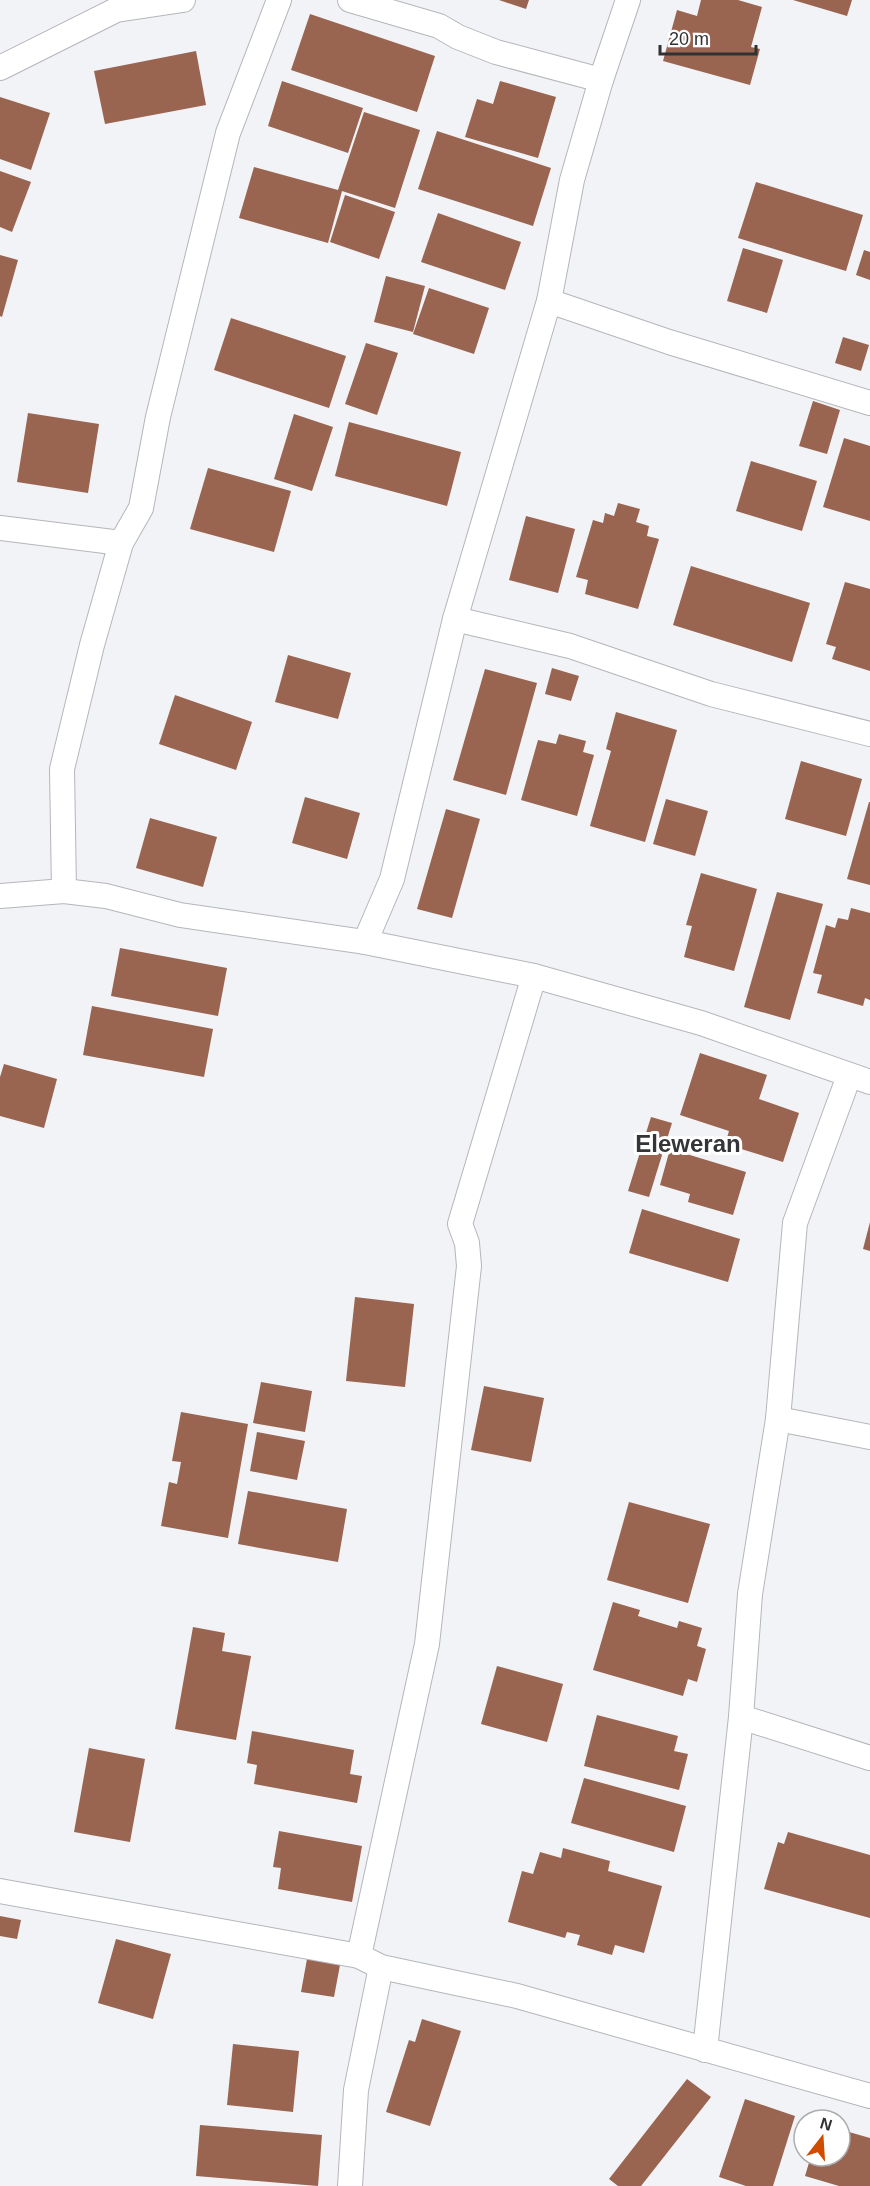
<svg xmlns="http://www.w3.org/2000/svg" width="870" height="2186" viewBox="0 0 870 2186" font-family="Arial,sans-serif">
<rect width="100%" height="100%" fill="#f2f3f7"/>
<g fill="#996450">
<polygon points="499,0 529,0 526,9"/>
<polygon points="701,0 738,0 762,7 751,47 760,49 750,85 663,61 677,10 697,16"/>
<polygon points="793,0 852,0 847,16"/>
<polygon points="310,14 435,56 417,112 291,70"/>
<polygon points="196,51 206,105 105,124 94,71"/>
<polygon points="282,81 363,108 348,153 268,126"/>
<polygon points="500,81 556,97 538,158 465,137 477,99 493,104"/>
<polygon points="0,97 50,113 31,170 0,159"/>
<polygon points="364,112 420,130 395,208 342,191 328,243 239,218 254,167 338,190"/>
<polygon points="437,131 551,168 533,226 418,189"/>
<polygon points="0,171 31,182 12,232 0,227"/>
<polygon points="756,182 863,215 846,271 738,238"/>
<polygon points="345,195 395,212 379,259 330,242"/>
<polygon points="438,213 521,242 505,290 421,262"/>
<polygon points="743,248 783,260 767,313 727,301"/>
<polygon points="864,250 870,252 870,280 856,275"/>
<polygon points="0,255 18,260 2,317 0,316"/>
<polygon points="386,276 425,286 413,332 374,322"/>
<polygon points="429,288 489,308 474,354 413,334"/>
<polygon points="231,318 346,356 329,408 214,370"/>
<polygon points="843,337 869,345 861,371 835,363"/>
<polygon points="366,343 398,353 377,415 345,404"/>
<polygon points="813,401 840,410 827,454 799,446"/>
<polygon points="28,413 99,424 88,493 17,482"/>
<polygon points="294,414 333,427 312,491 274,479"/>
<polygon points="349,422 461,452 447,506 335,476"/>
<polygon points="844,438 870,446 870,521 823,507"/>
<polygon points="751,461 817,481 802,531 736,511"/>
<polygon points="208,468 291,491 274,552 190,529"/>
<polygon points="618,503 640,509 636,522 649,526 647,536 659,539 638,609 585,594 588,580 576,577 593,520 603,523 605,513 614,516"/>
<polygon points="526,516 575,529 558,593 509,580"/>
<polygon points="691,566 810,603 792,662 673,625"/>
<polygon points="845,582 870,589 870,671 832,659 836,647 826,644"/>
<polygon points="288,655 351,673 338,719 275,702"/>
<polygon points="552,668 579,676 571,701 545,694"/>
<polygon points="485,669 537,683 506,795 453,780"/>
<polygon points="175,695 252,722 236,770 159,744"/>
<polygon points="616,712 677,730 645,842 590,826 611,751 606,749"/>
<polygon points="559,734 586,741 583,752 594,755 577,816 521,800 538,740 556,744"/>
<polygon points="801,761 862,779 846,836 785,819"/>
<polygon points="305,797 360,813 347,859 292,843"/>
<polygon points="666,799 708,811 695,856 653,844"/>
<polygon points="869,802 870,802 870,885 847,879"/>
<polygon points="446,809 480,819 452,918 417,909"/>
<polygon points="150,818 217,837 203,887 136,868"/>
<polygon points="701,873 757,889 734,971 684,957 692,926 686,925"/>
<polygon points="777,892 823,904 790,1020 744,1007"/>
<polygon points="851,908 870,913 870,1000 865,998 863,1006 817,993 822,975 813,973 826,925 835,928 838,918 848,920"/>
<polygon points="120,948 227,968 218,1016 111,996"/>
<polygon points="92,1006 213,1029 204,1077 83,1055"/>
<polygon points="700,1053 767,1075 759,1099 799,1113 783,1162 725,1144 729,1131 680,1115"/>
<polygon points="4,1064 57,1079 44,1128 0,1116 0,1077"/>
<polygon points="651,1117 672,1123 649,1197 628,1191"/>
<polygon points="670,1149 746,1172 733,1215 688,1202 690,1194 660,1185"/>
<polygon points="642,1209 740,1239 728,1282 629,1253"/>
<polygon points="870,1222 870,1251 863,1249"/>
<polygon points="355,1297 414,1304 405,1387 346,1381"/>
<polygon points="261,1382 312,1391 305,1432 253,1423"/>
<polygon points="484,1386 544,1398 531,1462 471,1450"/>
<polygon points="181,1412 248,1424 228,1538 161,1526 169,1482 177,1484 181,1462 172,1461"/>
<polygon points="257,1432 305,1441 297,1480 250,1471"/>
<polygon points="248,1491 347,1509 338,1562 238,1544"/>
<polygon points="629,1502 710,1524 688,1603 607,1580"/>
<polygon points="613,1602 640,1610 638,1616 677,1628 679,1621 702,1628 697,1646 706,1649 697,1682 688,1679 683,1696 593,1670"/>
<polygon points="193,1627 225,1633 222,1651 251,1656 236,1740 175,1729"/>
<polygon points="497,1666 563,1684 547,1742 481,1724"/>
<polygon points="597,1715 678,1736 674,1751 688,1754 679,1790 584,1766"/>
<polygon points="252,1731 354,1750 350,1774 362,1776 357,1803 254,1784 257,1765 247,1763"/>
<polygon points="89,1748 145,1759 130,1842 74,1832"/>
<polygon points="584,1778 686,1806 674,1852 571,1823"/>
<polygon points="279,1831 362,1846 352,1902 278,1889 281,1868 273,1867"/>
<polygon points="788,1832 870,1855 870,1918 764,1889 778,1842 784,1844"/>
<polygon points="563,1848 610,1861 608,1871 662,1886 644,1953 615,1945 612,1955 577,1945 580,1935 567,1932 565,1938 508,1922 522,1871 533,1874 540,1852 561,1858"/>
<polygon points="0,1916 21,1920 17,1939 0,1936"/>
<polygon points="116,1939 171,1954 153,2019 98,2003"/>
<polygon points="307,1959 340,1965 334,1997 301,1992"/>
<polygon points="422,2019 461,2031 430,2126 386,2112 409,2040 415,2042"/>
<polygon points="233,2044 299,2051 293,2112 227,2105"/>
<polygon points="687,2079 711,2097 641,2186 618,2186 609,2179"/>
<polygon points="745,2099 795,2116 773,2186 746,2186 719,2177"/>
<polygon points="200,2125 322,2135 318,2186 196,2176"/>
<polygon points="842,2130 870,2138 870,2186 839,2186 805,2176 811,2156 840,2156"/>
</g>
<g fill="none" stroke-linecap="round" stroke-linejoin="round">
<g stroke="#b5b6ba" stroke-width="26">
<g id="street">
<polyline points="350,0 439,26 458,37 496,52 601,80 628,0"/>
<polyline points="0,68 116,10 183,0"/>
<polyline points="549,301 669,342 870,403"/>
<polyline points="0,528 121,543"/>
<polyline points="455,619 570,646 711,694 870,734"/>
<polyline points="64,891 62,769 92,645 121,543 141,508 158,417 228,133 279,0"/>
<polyline points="0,896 64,891 106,896 180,915 365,942 534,976 701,1023 870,1082"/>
<polyline points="365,942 392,879 455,619 549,301 572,180 601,80"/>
<polyline points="778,1419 870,1437"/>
<polyline points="741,1717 870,1758"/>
<polyline points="0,1891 359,1956 381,1967 517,1996 870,2096"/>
<polyline points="359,1956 427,1644 469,1266 467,1243 460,1224 534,976"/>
<polyline points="705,2050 741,1717 750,1594 778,1419 795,1223 849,1076"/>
<polyline points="350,2186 356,2090 381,1967"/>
</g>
</g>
<use href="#street" stroke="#fff" stroke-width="24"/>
</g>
<g text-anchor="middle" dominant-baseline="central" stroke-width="6" stroke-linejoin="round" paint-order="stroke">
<g font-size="24" font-weight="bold" fill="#343538" stroke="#fff">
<text x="688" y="1143">Eleweran</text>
</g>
</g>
<g transform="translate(822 2138) rotate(17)"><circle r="28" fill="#ffffff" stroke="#acadad" stroke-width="1.5"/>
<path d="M0-4.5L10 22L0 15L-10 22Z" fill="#d04c00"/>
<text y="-9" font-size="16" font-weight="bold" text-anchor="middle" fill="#303132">N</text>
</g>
<path d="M660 45v9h96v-9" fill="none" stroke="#303132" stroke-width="3"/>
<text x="669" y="45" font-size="18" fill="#303132" stroke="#ffffff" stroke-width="4.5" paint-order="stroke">20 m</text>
</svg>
